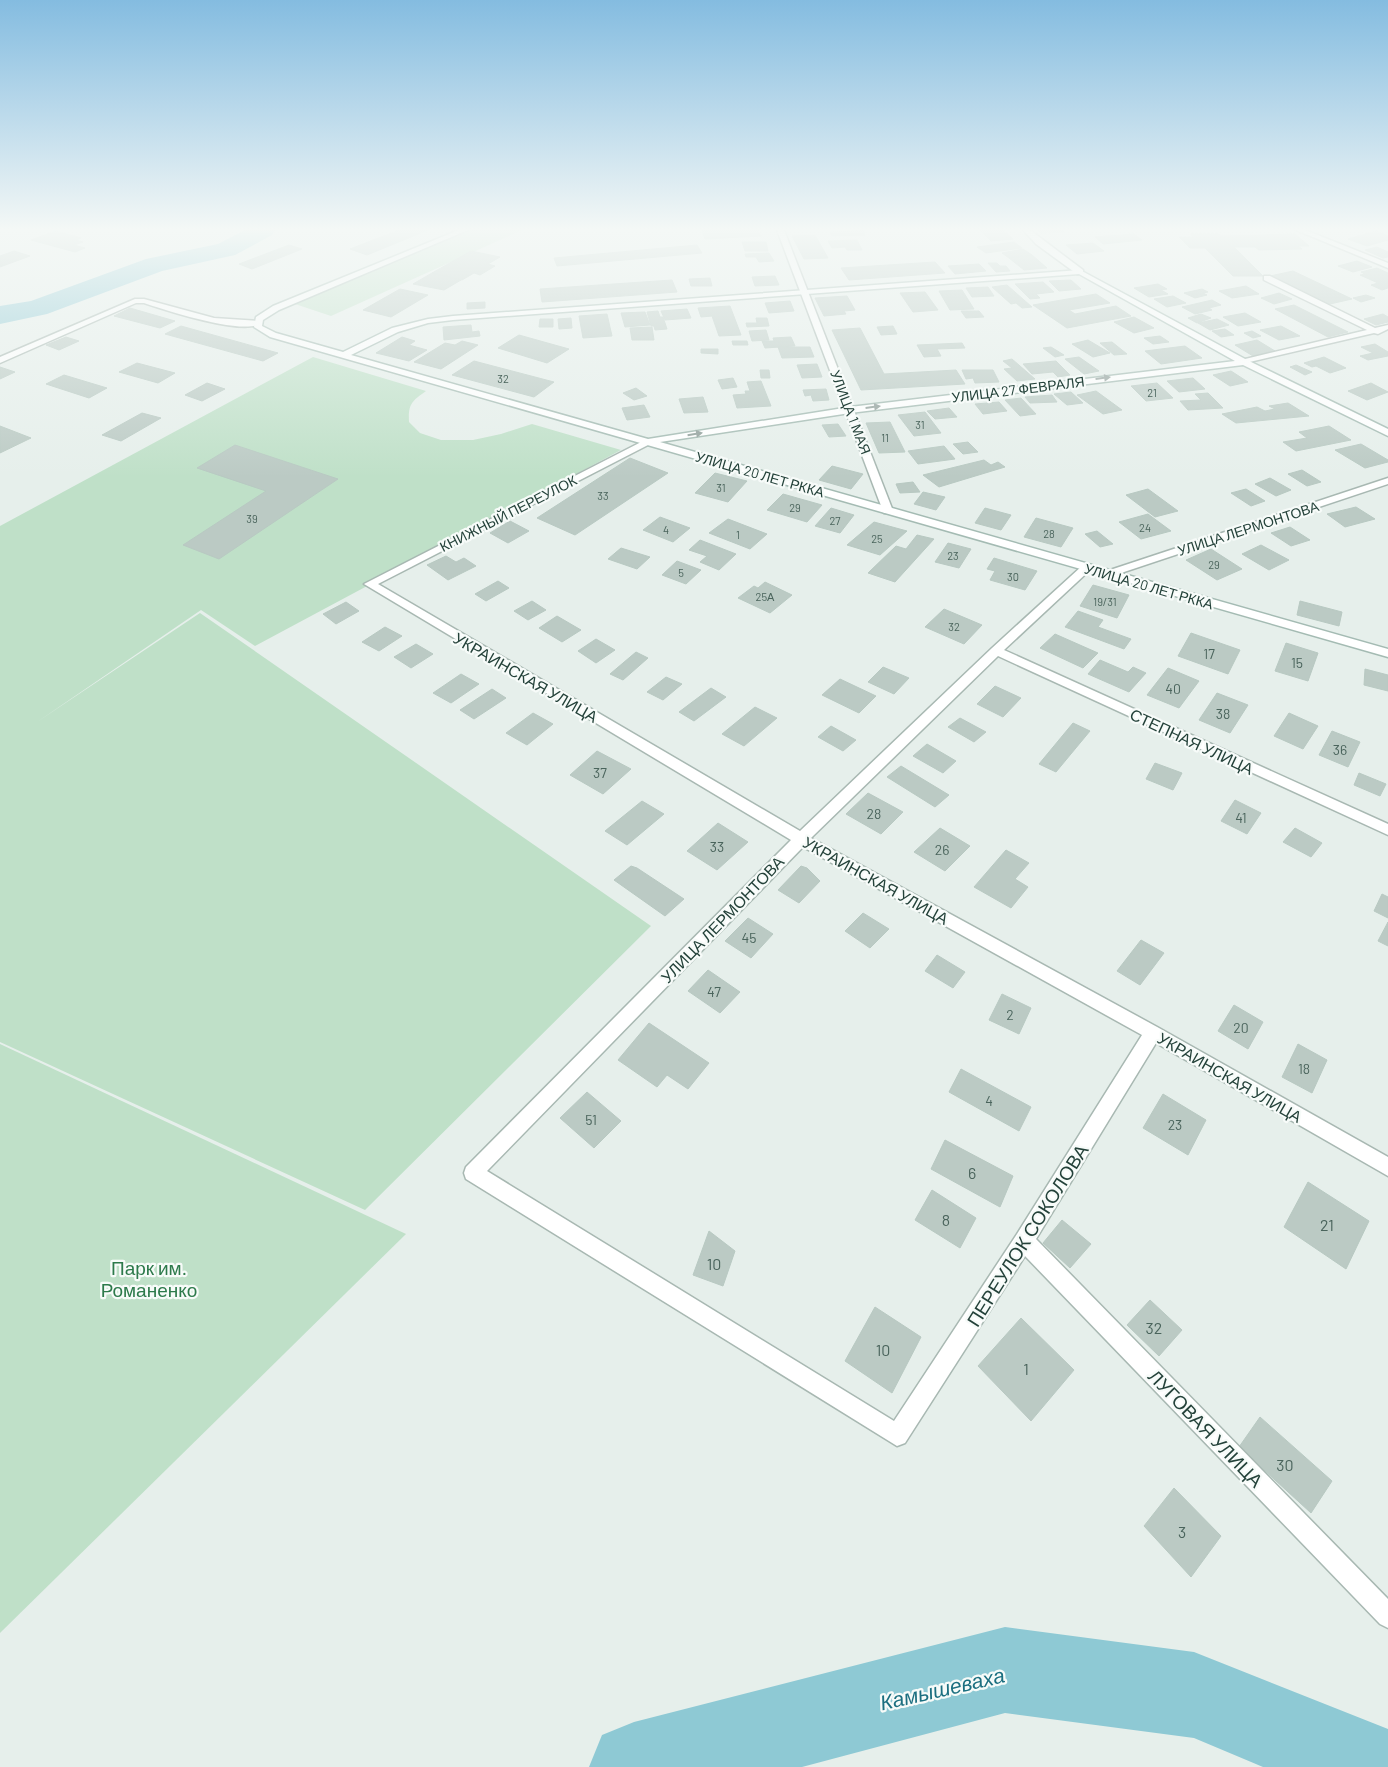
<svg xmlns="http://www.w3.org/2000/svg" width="1388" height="1767" viewBox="0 0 1388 1767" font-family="Barlow,sans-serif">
<rect width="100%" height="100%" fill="#e6efeb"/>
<g fill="#bfe0c8">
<polygon points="470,230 522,230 331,316 295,304"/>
<path d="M313,357L426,391C412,401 408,404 409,422L420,433L441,440H473L501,434L532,424L621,450L255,646L201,610L37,722L200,613L651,926L365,1210L0,1042V526Z"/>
<polygon points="0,1044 406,1234 0,1633"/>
</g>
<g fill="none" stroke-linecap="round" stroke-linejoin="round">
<g fill="#8ec9d4" fill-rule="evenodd">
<polygon points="245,230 275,230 272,235 235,255 162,271 47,314 0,324 0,306 31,301 146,259 218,244"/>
<polygon points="1005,1627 1194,1652 1388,1729 1388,1767 1263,1767 1194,1738 1005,1713 802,1767 589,1767 602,1735 634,1722"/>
</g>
</g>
<g fill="#bbcac4" stroke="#b8c9c2">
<polygon points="399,230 428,230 367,255 350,249"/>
<polygon points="729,230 758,230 761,236 705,239 702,231"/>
<polygon points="980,230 1003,230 1013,239 991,241"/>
<polygon points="1037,230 1063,230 1065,232 1041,233"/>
<polygon points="56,231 81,238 76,240 83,242 74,245 85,248 75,252 31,240"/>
<polygon points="863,231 865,235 832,236 830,232"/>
<polygon points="1376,231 1388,236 1388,240 1367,246 1348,239"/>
<polygon points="1134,234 1142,240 1103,244 1095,237"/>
<polygon points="1191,234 1219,234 1221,236 1295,234 1309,246 1298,246 1302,249 1259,250 1255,247 1234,247 1263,276 1233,276 1205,248 1190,248 1179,237 1193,237"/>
<polygon points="815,235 828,258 804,259 792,236"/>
<polygon points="857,240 862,250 847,250 845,247 832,248 828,241"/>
<polygon points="742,242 766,242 768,251 745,251"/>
<polygon points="1014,242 1022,248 986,253 977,247"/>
<polygon points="1093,243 1104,251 1077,254 1066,245"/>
<polygon points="289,245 302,249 252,269 239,264"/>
<polygon points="697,245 702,253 557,266 554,258"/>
<polygon points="1377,247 1388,252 1388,257 1383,258 1365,250"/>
<polygon points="1023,249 1032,255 1009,258 1002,253"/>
<polygon points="14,251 30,256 0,267 0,256"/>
<polygon points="471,251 500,257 488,264 495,266 480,275 474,273 462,280 432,273"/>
<polygon points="769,253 774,261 759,262 756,257 746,257 745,254"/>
<polygon points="1032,255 1047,268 1024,270 1009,258"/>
<polygon points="1357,261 1372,267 1353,272 1338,266"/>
<polygon points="935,262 945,273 849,280 841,268"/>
<polygon points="988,263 997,263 1000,266 1006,266 1010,271 996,272"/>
<polygon points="979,264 986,271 955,274 948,266"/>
<polygon points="1377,268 1388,273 1388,288 1382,290 1371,285 1378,283 1360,275 1365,274 1361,272"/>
<polygon points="1293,271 1352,299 1330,304 1270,276"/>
<polygon points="432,273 461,280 444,290 413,284"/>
<polygon points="775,276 779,285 755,286 752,277"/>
<polygon points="710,278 712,286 691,286 689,279"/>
<polygon points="672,280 677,292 542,302 540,289"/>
<polygon points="1071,280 1081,289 1059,291 1049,281"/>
<polygon points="1043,282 1054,292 1036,294 1040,298 1030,299 1015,284"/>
<polygon points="1158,284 1167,289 1161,290 1168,294 1149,297 1134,288"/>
<polygon points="1007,285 1032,307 1022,308 1016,303 1011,304 992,287"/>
<polygon points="1246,286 1259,294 1232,298 1219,291"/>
<polygon points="988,287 994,296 972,297 966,288"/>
<polygon points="400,289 428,295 391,317 363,310"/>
<polygon points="1202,289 1208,292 1203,293 1207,295 1195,298 1184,293"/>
<polygon points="962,290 974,309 950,310 939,291"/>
<polygon points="925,292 938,310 913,312 900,293"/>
<polygon points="1279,293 1292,299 1274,304 1261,298"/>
<polygon points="1096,294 1110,303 1069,310 1075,314 1116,306 1131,316 1067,328 1033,305"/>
<polygon points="1366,295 1375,298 1361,302 1353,298"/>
<polygon points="847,296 855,310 844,311 846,314 824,316 815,298"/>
<polygon points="1173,296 1186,303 1167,307 1154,299"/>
<polygon points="1212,300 1221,305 1209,308 1212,310 1195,314 1182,307"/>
<polygon points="790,301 794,311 769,313 765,303"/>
<polygon points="485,302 485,308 467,309 467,303"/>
<polygon points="1294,305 1348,332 1328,337 1275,309"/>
<polygon points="730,306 741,335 719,336 712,316 701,317 698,308"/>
<polygon points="130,308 175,321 160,328 114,316"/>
<polygon points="687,309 691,318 665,320 661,311"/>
<polygon points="658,311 660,317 663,317 667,329 655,330 654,326 651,326 647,312"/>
<polygon points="961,311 979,311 984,317 966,318"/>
<polygon points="645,312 650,325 625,327 621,313"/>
<polygon points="1245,313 1261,322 1238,326 1223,317"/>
<polygon points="607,314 612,336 583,338 579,316"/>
<polygon points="1201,314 1211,318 1197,323 1188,318"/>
<polygon points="1383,314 1388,317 1388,322 1376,325 1364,319"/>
<polygon points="1134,317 1154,328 1134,333 1114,322"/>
<polygon points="571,318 572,328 559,329 558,319"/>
<polygon points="756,318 767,318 769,326 747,327 746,323 757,323"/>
<polygon points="540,319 553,319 553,327 539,327"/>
<polygon points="1217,319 1229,325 1210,330 1198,323"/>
<polygon points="471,325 472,332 479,331 480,336 444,340 443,327"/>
<polygon points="181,326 278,353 263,361 165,334"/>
<polygon points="893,326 897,334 881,335 877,327"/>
<polygon points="1281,326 1300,336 1279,340 1260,330"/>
<polygon points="652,327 654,340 632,340 630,328"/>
<polygon points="860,328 884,374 956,370 965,384 861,390 832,330"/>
<polygon points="1225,329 1234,335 1221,337 1212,331"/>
<polygon points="766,330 769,340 752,341 749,331"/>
<polygon points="1252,331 1261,336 1253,338 1244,333"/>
<polygon points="519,335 569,349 547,363 498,348"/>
<polygon points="1160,336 1169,342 1153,344 1144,338"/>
<polygon points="66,337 79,341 59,350 46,345"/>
<polygon points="402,337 415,341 409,345 427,350 409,361 376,353"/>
<polygon points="791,337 795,346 765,348 762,341 774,341 773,338"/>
<polygon points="1088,340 1110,353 1093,357 1072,344"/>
<polygon points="1257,340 1275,351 1253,356 1235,345"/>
<polygon points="462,341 478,345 441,369 414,362 445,343 455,345"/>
<polygon points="732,341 747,341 748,345 733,345"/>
<polygon points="1112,342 1127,354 1114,355 1100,343"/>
<polygon points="962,343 965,348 937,349 941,356 924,357 917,345"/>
<polygon points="1375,344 1388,352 1388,356 1368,360 1360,356 1373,353 1361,347"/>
<polygon points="1185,346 1202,358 1161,364 1145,351"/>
<polygon points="778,347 810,347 814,357 782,358"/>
<polygon points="1051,347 1064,355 1055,357 1043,348"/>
<polygon points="701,349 718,349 718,354 701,353"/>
<polygon points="1079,357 1099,371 1084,374 1065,359"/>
<polygon points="1324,357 1346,368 1330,373 1316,366 1312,367 1304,363"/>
<polygon points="1012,359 1035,379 1017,381 1004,369 1012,368 1003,361"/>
<polygon points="474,361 554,382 534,397 452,375"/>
<polygon points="1056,361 1070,375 1058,377 1053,372 1032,374 1023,364"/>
<polygon points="137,363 175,373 158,383 119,372"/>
<polygon points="817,364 822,377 802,378 797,365"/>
<polygon points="1296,365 1312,372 1305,375 1290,367"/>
<polygon points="0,367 15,372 0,379"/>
<polygon points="760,370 769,370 770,378 761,378"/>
<polygon points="962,370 993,370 999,382 975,383 973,378 966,379"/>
<polygon points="1231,371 1248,382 1230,386 1213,375"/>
<polygon points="64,375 107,388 89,398 46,384"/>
<polygon points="733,378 737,387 722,389 718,380"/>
<polygon points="1193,378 1205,389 1179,392 1167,381"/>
<polygon points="761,381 771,406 737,408 733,395 746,394 745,391 750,391 747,382"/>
<polygon points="207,383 225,389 202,401 185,395"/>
<polygon points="1157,383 1173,398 1146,401 1131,386"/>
<polygon points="1371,383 1388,392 1367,400 1348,391"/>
<polygon points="636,388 647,396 634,400 623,393"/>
<polygon points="826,389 829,400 813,401 811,395 805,396 803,390"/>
<polygon points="1096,391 1122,410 1103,414 1077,395"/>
<polygon points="1071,392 1083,403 1067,405 1054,394"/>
<polygon points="1208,393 1223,408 1188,410 1180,401 1201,400 1195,394"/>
<polygon points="1052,395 1057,402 1030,403 1025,397"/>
<polygon points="703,397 708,412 684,413 679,399"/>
<polygon points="1021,398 1036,414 1020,416 1005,400"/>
<polygon points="999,402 1007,411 983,414 975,404"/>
<polygon points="1288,403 1309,416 1236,423 1222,414 1257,407 1265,411 1275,409 1269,406"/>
<polygon points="644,405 650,417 627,420 622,408"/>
<polygon points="949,408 957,417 935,419 927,411"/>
<polygon points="925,412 941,433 914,436 898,415"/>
<polygon points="142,413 161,418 121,441 102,435"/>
<polygon points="890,422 905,452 879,453 866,423"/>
<polygon points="838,424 846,436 829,437 822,425"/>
<polygon points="0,426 31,438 0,453"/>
<polygon points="1329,426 1351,440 1296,451 1283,442 1307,438 1299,432"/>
<polygon points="968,442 978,452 963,454 953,444"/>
<polygon points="1361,444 1388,460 1388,462 1365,468 1335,450"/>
<polygon points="235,445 338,479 219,559 183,545 266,491 197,468"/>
<polygon points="944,446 955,459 918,464 908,451"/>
<polygon points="630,458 668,473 575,535 537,518"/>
<polygon points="984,460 991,465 998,462 1005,467 939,487 923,475"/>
<polygon points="832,466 863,474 851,489 819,480"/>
<polygon points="1302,470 1321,482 1307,486 1288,474"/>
<polygon points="715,473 747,481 728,502 695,493"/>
<polygon points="1270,478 1291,490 1276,496 1255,484"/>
<polygon points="913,482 920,492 900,493 896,484"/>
<polygon points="1148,489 1178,511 1155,517 1126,495"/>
<polygon points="1246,489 1265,501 1251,506 1231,493"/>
<polygon points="923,492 945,497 936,510 914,504"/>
<polygon points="783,494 822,505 807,522 767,510"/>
<polygon points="1356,507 1375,519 1345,527 1327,514"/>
<polygon points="831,508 854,515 840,533 815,526"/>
<polygon points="985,508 1011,515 1001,530 975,523"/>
<polygon points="1148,514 1171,531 1141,539 1119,522"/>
<polygon points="660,517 690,528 673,542 643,530"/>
<polygon points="1036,518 1073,528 1061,547 1024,537"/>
<polygon points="728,519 767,534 750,549 709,533"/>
<polygon points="510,521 529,531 508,543 490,533"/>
<polygon points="874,522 907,531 880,555 847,545"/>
<polygon points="1290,527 1310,540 1291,546 1271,533"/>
<polygon points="1097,531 1113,544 1100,547 1085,534"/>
<polygon points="917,535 934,539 895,582 868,573 896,546 906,549"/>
<polygon points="700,540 736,554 719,570 700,562 707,556 689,550"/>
<polygon points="948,543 971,549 959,568 935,562"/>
<polygon points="1261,545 1289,560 1269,570 1242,554"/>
<polygon points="621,548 650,557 637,569 608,559"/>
<polygon points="1211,549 1242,569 1217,580 1186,560"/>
<polygon points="446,556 456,562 464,558 476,566 448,580 427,565"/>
<polygon points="994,558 1037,571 1025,590 990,580 995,571 987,569"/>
<polygon points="677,561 701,570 686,584 662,575"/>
<polygon points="498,581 509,588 486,601 475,594"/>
<polygon points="765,582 792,595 770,613 738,598 754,586 758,588"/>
<polygon points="1093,585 1129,595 1117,618 1080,606"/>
<polygon points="532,601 546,610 528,620 514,611"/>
<polygon points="1300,601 1342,612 1339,626 1297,615"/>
<polygon points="346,602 359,611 336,624 323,614"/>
<polygon points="944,609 982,625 964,644 925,627"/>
<polygon points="1078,611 1103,620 1098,627 1131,639 1124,649 1065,627"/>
<polygon points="557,616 581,630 562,642 539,628"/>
<polygon points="385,627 402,636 379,651 362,642"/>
<polygon points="1191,633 1240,650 1228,674 1178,656"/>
<polygon points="1055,634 1098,653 1083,668 1040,648"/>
<polygon points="596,639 615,650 596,663 578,651"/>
<polygon points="1286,643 1318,653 1308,681 1275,671"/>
<polygon points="416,644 433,654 411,668 394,657"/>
<polygon points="636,652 648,658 623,680 610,674"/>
<polygon points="1100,660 1128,672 1133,667 1146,673 1129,692 1088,674"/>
<polygon points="883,667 909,678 894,694 868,682"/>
<polygon points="1168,668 1199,681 1179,708 1147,695"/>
<polygon points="1365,669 1388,675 1388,691 1364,685"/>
<polygon points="461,674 479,684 451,703 433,693"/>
<polygon points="666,677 682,684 663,700 647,692"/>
<polygon points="840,679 876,696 859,713 822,695"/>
<polygon points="995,686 1021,698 1003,717 977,704"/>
<polygon points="711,688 726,697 694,721 679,712"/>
<polygon points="492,689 506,698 474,719 460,710"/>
<polygon points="1217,693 1248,705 1230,733 1199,720"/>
<polygon points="755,707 777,718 744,746 722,734"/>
<polygon points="533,713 553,724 527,745 506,733"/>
<polygon points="1289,713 1318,726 1303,749 1274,736"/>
<polygon points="960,718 986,732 974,742 948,727"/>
<polygon points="1073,723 1090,731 1056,772 1039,764"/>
<polygon points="831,726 856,740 843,751 818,737"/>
<polygon points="1332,731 1360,742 1348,767 1319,755"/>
<polygon points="927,744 956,761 943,773 913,756"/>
<polygon points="597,751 631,769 603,794 570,775"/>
<polygon points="1155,763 1182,773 1173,790 1146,779"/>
<polygon points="901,766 949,795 935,807 887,777"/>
<polygon points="1359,773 1386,784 1380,796 1354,785"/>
<polygon points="868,793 903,812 881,834 846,814"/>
<polygon points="1235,800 1261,813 1247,834 1221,821"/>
<polygon points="642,801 664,814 627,845 605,831"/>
<polygon points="718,823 748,842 717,870 687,851"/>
<polygon points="940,828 970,846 945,871 914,852"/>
<polygon points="1295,828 1322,843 1311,857 1283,842"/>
<polygon points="1006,850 1029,863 1015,879 1028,887 1011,908 974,887"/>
<polygon points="631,866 637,868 684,899 665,916 614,880"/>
<polygon points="801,866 807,868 820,881 799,903 778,890"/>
<polygon points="1382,894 1388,897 1388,918 1374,911"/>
<polygon points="863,913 889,929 870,948 845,931"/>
<polygon points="748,918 773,934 751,958 725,941"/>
<polygon points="1388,922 1388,946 1378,941"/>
<polygon points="1141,940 1164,953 1140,985 1117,971"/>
<polygon points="937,955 965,972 953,988 925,971"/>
<polygon points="708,970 740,992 720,1013 688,991"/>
<polygon points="1002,994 1031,1008 1019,1034 989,1020"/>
<polygon points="1234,1005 1263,1022 1248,1049 1218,1031"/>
<polygon points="649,1023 709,1063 688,1089 667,1075 657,1087 618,1060"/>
<polygon points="1298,1044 1327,1060 1312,1093 1282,1077"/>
<polygon points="961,1069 1031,1107 1019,1131 949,1092"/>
<polygon points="587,1092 621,1121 594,1148 560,1118"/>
<polygon points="1163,1094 1206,1120 1188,1155 1143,1128"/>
<polygon points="945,1140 1013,1176 1000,1207 931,1169"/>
<polygon points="1308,1182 1369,1221 1346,1269 1284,1227"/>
<polygon points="932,1190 976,1218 960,1248 915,1220"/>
<polygon points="1062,1220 1091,1244 1070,1268 1043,1243"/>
<polygon points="709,1231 735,1251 723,1286 693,1275"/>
<polygon points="1150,1300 1182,1330 1159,1356 1127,1325"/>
<polygon points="875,1307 921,1337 892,1393 845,1361"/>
<polygon points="1021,1318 1074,1370 1031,1421 978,1366"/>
<polygon points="1260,1417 1332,1481 1311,1513 1239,1447"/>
<polygon points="1174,1488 1221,1536 1191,1577 1144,1526"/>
</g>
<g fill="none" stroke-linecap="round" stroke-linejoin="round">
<g stroke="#a8b8b2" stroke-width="3">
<g id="street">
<polygon points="777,230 784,230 893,511 892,513 884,513 883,511"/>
<polygon points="1023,230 1030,230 1083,270 1083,274 1077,274 1036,244"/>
<polygon points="1296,230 1305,230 1388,263 1388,268"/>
<polygon points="1264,276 1270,276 1375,328 1388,325 1388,329 1378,334 1374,333 1241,364 1241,360 1367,330 1264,280"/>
<path d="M135,299H144L214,318L258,321L262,323C244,336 165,310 144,303H136L0,363V357Z"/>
<path d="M647,439L652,442L650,444L378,584L800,831L992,648L1082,566H1090L1092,568L1090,570L1004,650L1388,824V835L998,656L811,838L1159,1028L1388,1157V1176L1156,1043L1036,1239L1388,1599V1628L1380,1624L1025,1256L905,1443L897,1446L466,1179L464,1173L466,1167L791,840L364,584ZM803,847L1142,1035L1017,1234L894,1421L487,1171Z"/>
<polygon points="1388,478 1388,484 1112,576 1104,576 1102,574 1104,572"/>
</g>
</g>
<g stroke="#a4bbb3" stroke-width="3">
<path id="secondary" d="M459,230H468L279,310L263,320L262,326L276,333L343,352L392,328L428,319L453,316L1080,270L1247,360L1388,429V436L1243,365L850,413L660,442L1388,649V657L270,337L254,327L256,317L273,306ZM1079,274L1235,361L850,407L648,439L351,355L398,332L428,323L453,320Z"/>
</g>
<use href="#street" fill="#fff" fill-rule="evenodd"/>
<use href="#secondary" fill="#fff" fill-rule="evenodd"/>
</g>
<defs><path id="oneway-solid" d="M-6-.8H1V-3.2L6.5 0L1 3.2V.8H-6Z" transform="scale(1.25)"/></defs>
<g fill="#92a09c">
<use href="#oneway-solid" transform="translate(1103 378) rotate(-7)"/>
<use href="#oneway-solid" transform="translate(873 407) rotate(-7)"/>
<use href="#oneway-solid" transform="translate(695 434) rotate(-9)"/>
</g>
<linearGradient id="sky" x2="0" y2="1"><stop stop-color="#84bce0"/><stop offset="0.48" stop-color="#f4f8f6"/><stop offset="1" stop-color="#f4f8f6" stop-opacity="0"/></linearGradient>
<rect width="1388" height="477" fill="url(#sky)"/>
<g text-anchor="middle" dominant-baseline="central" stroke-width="4.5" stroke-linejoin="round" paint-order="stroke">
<g font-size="11" fill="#4a645c">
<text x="503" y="378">32</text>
<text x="1152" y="392">21</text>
<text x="920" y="424">31</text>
<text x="885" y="437">11</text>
<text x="721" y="487">31</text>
<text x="603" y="495">33</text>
<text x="795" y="507">29</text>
<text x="252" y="518">39</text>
<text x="835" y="520">27</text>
<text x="1145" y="527">24</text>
<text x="666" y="529">4</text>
<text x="1049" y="533">28</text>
<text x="738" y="534">1</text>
<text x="877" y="538">25</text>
<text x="953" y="555">23</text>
<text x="1214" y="564">29</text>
<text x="681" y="572">5</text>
<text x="1013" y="576">30</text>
<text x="765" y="596">25А</text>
<text x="1105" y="601">19/31</text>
<text x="954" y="626">32</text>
</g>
<g font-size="14" fill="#24423a" stroke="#f7fbf9">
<text transform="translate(1018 389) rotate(-7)">УЛИЦА 27 ФЕВРАЛЯ</text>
<text transform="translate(851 412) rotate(69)">УЛИЦА 1 МАЯ</text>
<text transform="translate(760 474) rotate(16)">УЛИЦА 20 ЛЕТ РККА</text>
<text transform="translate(508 513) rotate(-27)">КНИЖНЫЙ ПЕРЕУЛОК</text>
<text transform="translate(1248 528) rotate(-18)">УЛИЦА ЛЕРМОНТОВА</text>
<text transform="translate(1149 586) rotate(16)">УЛИЦА 20 ЛЕТ РККА</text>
</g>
<g font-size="14" fill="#4a645c">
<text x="1209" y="653">17</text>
<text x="1297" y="662">15</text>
<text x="1173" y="688">40</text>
<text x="1223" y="713">38</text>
<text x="1340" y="749">36</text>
<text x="600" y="772">37</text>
<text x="874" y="813">28</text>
<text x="1241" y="817">41</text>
<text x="717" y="846">33</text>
<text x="942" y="849">26</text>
<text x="749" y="937">45</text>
<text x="714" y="991">47</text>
<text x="1010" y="1014">2</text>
<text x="1241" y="1027">20</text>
<text x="1304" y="1068">18</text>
<text x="989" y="1100">4</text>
<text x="591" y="1119">51</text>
<text x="1175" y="1124">23</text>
</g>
<g font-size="16" fill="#24423a" stroke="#f7fbf9">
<text transform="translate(526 677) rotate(30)">УКРАИНСКАЯ УЛИЦА</text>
<text transform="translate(1192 741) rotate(25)">СТЕПНАЯ УЛИЦА</text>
<text transform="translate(876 880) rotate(29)">УКРАИНСКАЯ УЛИЦА</text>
<text transform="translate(722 919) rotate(-46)">УЛИЦА ЛЕРМОНТОВА</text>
<text transform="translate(1230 1077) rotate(30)">УКРАИНСКАЯ УЛИЦА</text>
</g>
<g font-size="16" fill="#4a645c">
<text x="972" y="1172">6</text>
<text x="946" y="1219">8</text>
<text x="1327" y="1224">21</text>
<text x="714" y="1263">10</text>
<text x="1154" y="1327">32</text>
<text x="883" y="1349">10</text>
<text x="1026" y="1368">1</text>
<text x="1285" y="1464">30</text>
<text x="1182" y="1531">3</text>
</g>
<g font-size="19" fill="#24423a" stroke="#f7fbf9">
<text transform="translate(1027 1235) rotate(-58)">ПЕРЕУЛОК СОКОЛОВА</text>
<text transform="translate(1206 1428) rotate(46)">ЛУГОВАЯ УЛИЦА</text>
</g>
<g font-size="19" fill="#2d7a4b" stroke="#f7fbf9">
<text x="149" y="1267">Парк им.<tspan x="149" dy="22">Романенко</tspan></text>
</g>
<g font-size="21" font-style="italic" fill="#1c6f80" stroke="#f7fbf9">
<text transform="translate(942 1688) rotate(-13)">Камышеваха</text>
</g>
</g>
</svg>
